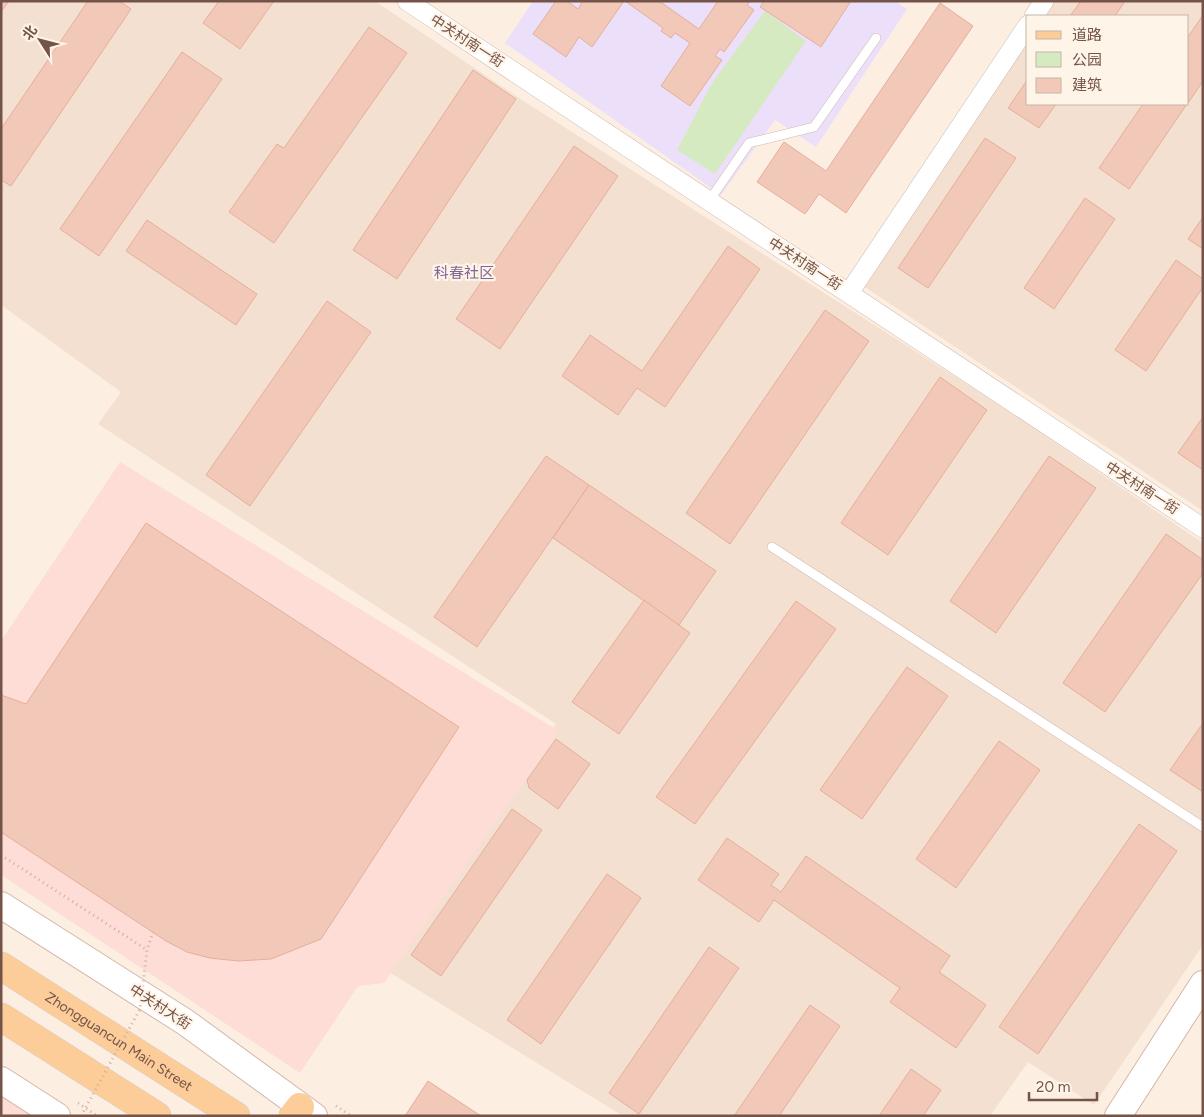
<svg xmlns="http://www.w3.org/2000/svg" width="1204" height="1117" viewBox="0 0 1204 1117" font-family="Figtree,'Noto Sans SC',sans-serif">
<rect width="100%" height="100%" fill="#fcefe2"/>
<g fill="#f4e0d0">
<polygon points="1,1 375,1 519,98 998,404 1203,543 1203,945 1094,1105 1028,1062 990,1116 623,1116 384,969 556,724 98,424 121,392 1,305"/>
<polygon points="1042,1 1203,1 1203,511 854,280 1028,22 1028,104 1188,104 1188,16 1031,16"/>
</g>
<g fill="#fdddd6">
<polygon points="120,462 559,731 384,983 358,986 300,1073 1,875 1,641"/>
<polygon points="1,1080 57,1116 1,1116"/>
</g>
<polygon fill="#ecdff9" points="533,1 895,1 907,9 816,147 775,120 721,195 505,43"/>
<polygon fill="#d6eac1" points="765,11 806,41 715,174 677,150 712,83"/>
<g fill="#f2c9b9" stroke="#e5ae9a">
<polygon points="1,1 9,1 1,12"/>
<polygon points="88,1 119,1 131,9 11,186 1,180 1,129"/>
<polygon points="219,1 274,1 240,49 203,23"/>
<polygon points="556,1 567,1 578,9 583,1 624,1 592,47 579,37 566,57 533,34"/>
<polygon points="625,1 659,1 699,29 718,1 750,1 747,5 754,10 724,52 720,49 715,56 722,60 690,106 661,86 690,43 675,33 671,38 661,31 663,28"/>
<polygon points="764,1 851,1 821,47 760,7"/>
<polygon points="1081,1 1125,1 1115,16 1070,16"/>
<polygon points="940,3 973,26 846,213 819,194 805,214 757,182 784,142 826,171"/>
<polygon points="1203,15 1203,81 1188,103 1188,37"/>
<polygon points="369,27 407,53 274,243 229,212 277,144 284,148"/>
<polygon points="182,52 222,79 99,256 60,229"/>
<polygon points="473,70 516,99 397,279 353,250"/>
<polygon points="1028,79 1028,104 1056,104 1039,128 1008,108"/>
<polygon points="1143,104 1187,104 1129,189 1099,168"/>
<polygon points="985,138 1016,158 928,288 898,268"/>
<polygon points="574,146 618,176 500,349 456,319"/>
<polygon points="1085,198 1115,219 1054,309 1024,288"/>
<polygon points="1203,217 1203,249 1188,239"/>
<polygon points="147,220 257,294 236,325 126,251"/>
<polygon points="728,246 760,269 665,407 637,388 618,415 562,376 590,335 642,371"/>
<polygon points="1176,260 1203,279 1203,287 1146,371 1115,350"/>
<polygon points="327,301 371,332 250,506 206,475"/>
<polygon points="825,310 869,341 730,544 686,513"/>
<polygon points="940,377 987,410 888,555 841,523"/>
<polygon points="1203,417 1203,470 1178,453"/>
<polygon points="546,456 589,485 477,647 434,617"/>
<polygon points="1049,456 1096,488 996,633 950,601"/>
<polygon points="589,485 716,571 679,625 553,538"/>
<polygon points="146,523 459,727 321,939 271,959 238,961 210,958 187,952 166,941 1,832 1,695 26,704"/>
<polygon points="1166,534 1203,560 1203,573 1105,712 1063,683"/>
<polygon points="644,600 690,633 619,734 572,702"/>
<polygon points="796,601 836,629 695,824 656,797"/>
<polygon points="907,667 948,696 862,819 820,790"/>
<polygon points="1203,723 1203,792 1170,770"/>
<polygon points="556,739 590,764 558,809 529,788 527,780"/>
<polygon points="999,741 1040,770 956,888 916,859"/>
<polygon points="512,809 542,830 441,976 411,955"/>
<polygon points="1139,824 1177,851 1038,1054 999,1027"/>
<polygon points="727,838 779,874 771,885 781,892 806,856 950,956 939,972 986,1005 956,1048 890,1002 900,988 774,900 759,922 698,880"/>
<polygon points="607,874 641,898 541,1044 507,1020"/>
<polygon points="709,947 739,968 639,1114 609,1093"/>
<polygon points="810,1005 840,1026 779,1116 734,1116"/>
<polygon points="911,1069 941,1090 923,1116 879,1116"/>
<polygon points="428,1081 481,1116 405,1116"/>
</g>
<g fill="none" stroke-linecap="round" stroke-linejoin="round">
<g stroke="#d0b7ac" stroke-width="10">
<g id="lane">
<polyline points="709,201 749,143 814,127 876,38"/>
<polyline points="772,547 1203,827"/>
</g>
</g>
<g stroke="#d0b7ac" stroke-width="20">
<g id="street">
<polyline points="407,1 1203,528"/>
<polyline points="1034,16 1044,1"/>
<polyline points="849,293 1028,25"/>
</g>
</g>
<g stroke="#d3b7a9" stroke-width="28">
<g id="secondary">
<polyline points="1,905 185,1022 314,1116"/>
<polyline points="1,1080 57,1116"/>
<polyline points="1118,1116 1203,984"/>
</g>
</g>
<g stroke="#d8cfcc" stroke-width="29">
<g id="primary">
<path id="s1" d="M1,966L236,1116"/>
<polyline points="1,1017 157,1116"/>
<polyline points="293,1116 300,1107"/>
</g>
</g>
<g stroke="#d7ad9d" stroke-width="3" stroke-dasharray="1 4" stroke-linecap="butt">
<polyline points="1,855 147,950"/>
<polyline points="78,1103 97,1116"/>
<polyline points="336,1106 351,1116"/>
</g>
<use href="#lane" stroke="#fff" stroke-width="9"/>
<use href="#street" stroke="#fff" stroke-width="19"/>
<use href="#secondary" stroke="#fff" stroke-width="26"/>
<use href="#primary" stroke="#fccc99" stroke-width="28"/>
<polyline stroke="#d7ad9d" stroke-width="3" stroke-dasharray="1 4" stroke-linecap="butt" points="81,1116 140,1009 147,950 153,932"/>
</g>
<g text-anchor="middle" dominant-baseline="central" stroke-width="4.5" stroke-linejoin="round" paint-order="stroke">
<g font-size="14" fill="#745348" stroke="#fff4e8">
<text transform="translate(467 41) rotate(33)">中关村南一街</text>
<text transform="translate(805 264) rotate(33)">中关村南一街</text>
<text transform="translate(1142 488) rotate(33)">中关村南一街</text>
<text transform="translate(160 1007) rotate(33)">中关村大街</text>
<text stroke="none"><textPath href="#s1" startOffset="140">Zhongguancun Main Street</textPath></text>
</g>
<g font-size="15" fill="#806498" stroke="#fff4e8">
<text x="464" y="273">科春社区</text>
</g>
</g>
<rect width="1204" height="1117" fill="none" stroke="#745348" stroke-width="5"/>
<rect x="1026" y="15" width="162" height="90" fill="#fff4e8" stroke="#c7b4a8"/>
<rect x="1036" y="31" width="25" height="8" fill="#fccc99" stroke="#c7b4a8"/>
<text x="1072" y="40" font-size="15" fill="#745348">道路</text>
<rect x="1036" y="52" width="25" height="15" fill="#d6eac1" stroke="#c7b4a8"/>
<text x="1072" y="65" font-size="15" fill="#745348">公园</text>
<rect x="1036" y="78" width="25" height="15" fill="#f2c9b9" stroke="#c7b4a8"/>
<text x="1072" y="90" font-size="15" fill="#745348">建筑</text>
<g transform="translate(40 40) rotate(306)" stroke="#fff4e8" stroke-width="4" paint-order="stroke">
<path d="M0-4L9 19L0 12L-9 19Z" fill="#745348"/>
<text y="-8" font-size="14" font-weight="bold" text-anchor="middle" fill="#745348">北</text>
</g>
<path d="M1029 1092v8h68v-8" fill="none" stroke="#745348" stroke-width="2.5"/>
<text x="1036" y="1092" font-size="15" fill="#745348" stroke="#fff4e8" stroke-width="4" paint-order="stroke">20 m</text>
</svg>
